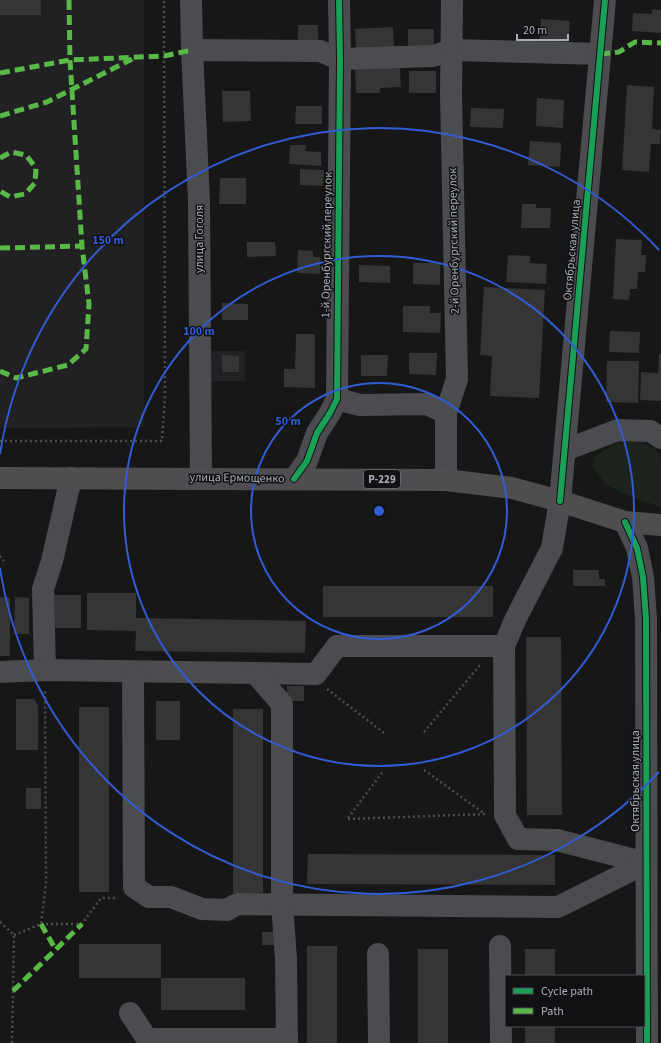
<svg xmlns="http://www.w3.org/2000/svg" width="661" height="1043" viewBox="0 0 661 1043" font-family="'Source Sans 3',sans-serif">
<rect width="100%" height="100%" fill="#171717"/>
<g fill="#212123">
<polygon points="0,0 144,0 144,427 0,428"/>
<rect x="208" y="351" width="37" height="30"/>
</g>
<polygon fill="#1d241e" points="638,440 655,449 661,458 661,507 635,498 606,485 593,467 595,456 616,443"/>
<g fill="#353536">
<rect x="0" y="0" width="41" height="15"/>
<polygon points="652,9 661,10 661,33 632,31 633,13 652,14"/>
<polygon points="541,19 570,21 568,49 539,48"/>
<rect x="298" y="25" width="20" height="22"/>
<polygon points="393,27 394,48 356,49 355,29"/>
<rect x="408" y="29" width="26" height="21"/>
<polygon points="400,67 401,87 380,88 380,93 356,93 355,69"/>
<rect x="409" y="71" width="27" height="22"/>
<polygon points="627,85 654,87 652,129 661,130 660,144 651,144 649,172 622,170"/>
<polygon points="222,91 250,91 251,121 223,122"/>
<polygon points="537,98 564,100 563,128 536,126"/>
<polygon points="296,106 322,106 322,124 295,124"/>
<polygon points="471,108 504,109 503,128 470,127"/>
<polygon points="530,141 561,143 560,167 528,165"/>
<polygon points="290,145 306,145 305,151 321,152 321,166 289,164"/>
<polygon points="300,169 324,170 323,186 300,185"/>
<polygon points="220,178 246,178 246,204 219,204"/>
<polygon points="522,204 536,204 536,208 551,208 550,228 521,228"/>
<polygon points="616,239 642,240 641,255 646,255 645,272 638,272 637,289 630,289 629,300 613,299"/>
<polygon points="247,242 275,242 276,256 247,257"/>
<polygon points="298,250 313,251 313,257 320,257 320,274 297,273"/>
<polygon points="508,255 530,256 530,263 547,264 546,284 506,282"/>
<polygon points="413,263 440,263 440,285 413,284"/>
<polygon points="359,265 390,266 390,283 359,282"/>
<polygon points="484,287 545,290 539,398 490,396 492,356 480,355"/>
<polygon points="222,303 248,304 248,320 222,320"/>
<polygon points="403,306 430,306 430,313 441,313 440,333 403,332"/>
<polygon points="610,331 640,332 639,353 609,352"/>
<polygon points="296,334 315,334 315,388 284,387 284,369 295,369"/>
<polygon points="409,353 437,353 436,375 409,374"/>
<polygon points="659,354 661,354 661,401 640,400 641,372 658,373"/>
<polygon points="222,355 239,356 239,372 222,372"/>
<polygon points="361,355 388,355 387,376 361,376"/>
<polygon points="607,361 639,361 638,403 606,402"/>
<polygon points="573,570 599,570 599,579 605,579 605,586 573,586"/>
<rect x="323" y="586" width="170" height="31"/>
<polygon points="87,593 136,593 136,618 306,621 305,653 135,651 136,631 87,630"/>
<polygon points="54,595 81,595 81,628 53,628"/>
<polygon points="0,597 10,598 10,656 0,656"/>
<polygon points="15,597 29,598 29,634 14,634"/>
<polygon points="526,637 561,637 562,815 527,815"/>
<rect x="287" y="686" width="17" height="15"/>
<polygon points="16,699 34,699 38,705 38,750 16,750"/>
<rect x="156" y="701" width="24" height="39"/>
<rect x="79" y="707" width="30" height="185"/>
<rect x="233" y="709" width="30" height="184"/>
<rect x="26" y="788" width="15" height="21"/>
<polygon points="308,854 555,855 555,885 307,884"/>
<rect x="262" y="932" width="12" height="13"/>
<rect x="79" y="944" width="82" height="34"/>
<rect x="307" y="946" width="30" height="97"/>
<rect x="418" y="949" width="30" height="94"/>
<rect x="525" y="949" width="30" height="27"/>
<rect x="161" y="978" width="84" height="32"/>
<rect x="525" y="1026" width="30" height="17"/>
</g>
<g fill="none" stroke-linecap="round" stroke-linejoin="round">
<g stroke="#4d4e52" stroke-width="2.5" stroke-dasharray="2 3" stroke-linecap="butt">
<polyline points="0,441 162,441 165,396 164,0"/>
<polyline points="0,556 4,561"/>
<polyline points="327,689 384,733"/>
<polyline points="424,732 480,665"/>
<polyline points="424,770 485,814"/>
<polyline points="348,818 384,770"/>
<polyline points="348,819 486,814"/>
<polyline points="0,922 14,935 12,1043"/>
<polyline points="41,924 82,924 101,898 118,898"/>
<polyline points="14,935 41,924 46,883 45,689"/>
</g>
<g stroke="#4b4c50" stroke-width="22">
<polyline points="191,0 192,50 199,201 201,478"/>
<polyline points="192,50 320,51 340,59 433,56 452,50 600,54"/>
<polyline points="337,399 360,405 427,404 446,413"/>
<polyline points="565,450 618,430 650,431 661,438"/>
<polyline points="294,479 307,461 317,433 330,413 337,399 340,59 339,0"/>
<polyline points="446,480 446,413 457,379 451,94 452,0"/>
<polyline points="625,522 637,548 643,577 646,619 647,1043"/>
<polyline points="504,646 515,620 552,548 560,501 605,0"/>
<polyline points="45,670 43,589 52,561 71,478"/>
<polyline points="0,672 45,670 316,674 337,646 504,646 505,815 518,839 557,840 646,863"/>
<polyline points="133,672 134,887 149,897 171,897 202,909 227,910 237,904 558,907 646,863"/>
<polyline points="256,674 282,704 282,904 286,959 287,1043"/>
<polyline points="500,946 501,1043"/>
<polyline points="378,954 379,1043"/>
<polyline points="130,1013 147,1039 287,1039"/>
</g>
<polyline stroke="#4e4e51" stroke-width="22" points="0,478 446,480 512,488 560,501 625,522 661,525"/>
<g stroke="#58b947" stroke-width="5" stroke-dasharray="10 5" stroke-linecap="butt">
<polyline points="600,54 619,52 635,42 661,43"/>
<polyline points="0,73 70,60 164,56 192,50"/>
<polyline points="0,116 47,102 132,59"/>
<polyline points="0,158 11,152 26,155 36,168 35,183 25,194 10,197 0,191"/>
<polyline points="0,248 82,246"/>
<polyline points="0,371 16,378 68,365 86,349 89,304 82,246 70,60 69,0"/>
<polyline points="41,924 56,950"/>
<polyline points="13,991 82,924"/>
</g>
<g stroke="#111113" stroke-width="8">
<g id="cycleway">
<polyline points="294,479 307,461 317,433 330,413 337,399 340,59 339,0"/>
<polyline points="560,501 605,0"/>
<polyline points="625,522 637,548 643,577 646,619 647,1043"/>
</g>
</g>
<use href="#cycleway" stroke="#1a9f57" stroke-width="6"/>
</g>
<g fill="none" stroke="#325cd3" stroke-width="2">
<circle cx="379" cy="511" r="128"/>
<circle cx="379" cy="511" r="255"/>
<path d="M659 772A383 383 0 0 1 0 568M0 454A383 383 0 0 1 659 250"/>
</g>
<g text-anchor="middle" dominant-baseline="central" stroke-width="3" stroke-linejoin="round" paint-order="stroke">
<rect fill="#111113" stroke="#7b7e86" stroke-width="1" x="364" y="470" width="36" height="18" rx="3"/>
<g font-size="11" font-weight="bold" fill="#a8adb8">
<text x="382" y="479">Р-229</text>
</g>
<g font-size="12" fill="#a8adb8" stroke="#111113">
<text transform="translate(199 239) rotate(-90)">улица Гоголя</text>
<text transform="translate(454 241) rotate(-91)">2-й Оренбургский переулок</text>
<text transform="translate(327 245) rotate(-89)">1-й Оренбургский переулок</text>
<text transform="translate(572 250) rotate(-85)">Октябрьская улица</text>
<text transform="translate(237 478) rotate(1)">улица Ермощенко</text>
<text transform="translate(635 781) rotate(-90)">Октябрьская улица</text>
</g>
</g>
<circle cx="379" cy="511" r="6" fill="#325cd3" stroke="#111113" stroke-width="2"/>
<g font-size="12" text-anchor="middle" font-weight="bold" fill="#325cd3" stroke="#111113" stroke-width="3" stroke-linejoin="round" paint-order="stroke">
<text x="108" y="244">150 m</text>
<text x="199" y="335">100 m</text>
<text x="288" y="425">50 m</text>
</g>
<rect x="505" y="975" width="140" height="52" fill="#111113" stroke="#4d4f55"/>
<rect x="513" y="988" width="20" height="6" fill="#1a9f57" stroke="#4d4f55"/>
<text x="541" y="995" font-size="12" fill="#a8adb8">Cycle path</text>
<rect x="513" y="1008" width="20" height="6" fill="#58b947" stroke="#4d4f55"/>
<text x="541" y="1015" font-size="12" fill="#a8adb8">Path</text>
<path d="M517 34v6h51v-6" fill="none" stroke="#a8adb8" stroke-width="2"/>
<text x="523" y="34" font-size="12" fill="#a8adb8" stroke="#111113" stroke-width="3" paint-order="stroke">20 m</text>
</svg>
